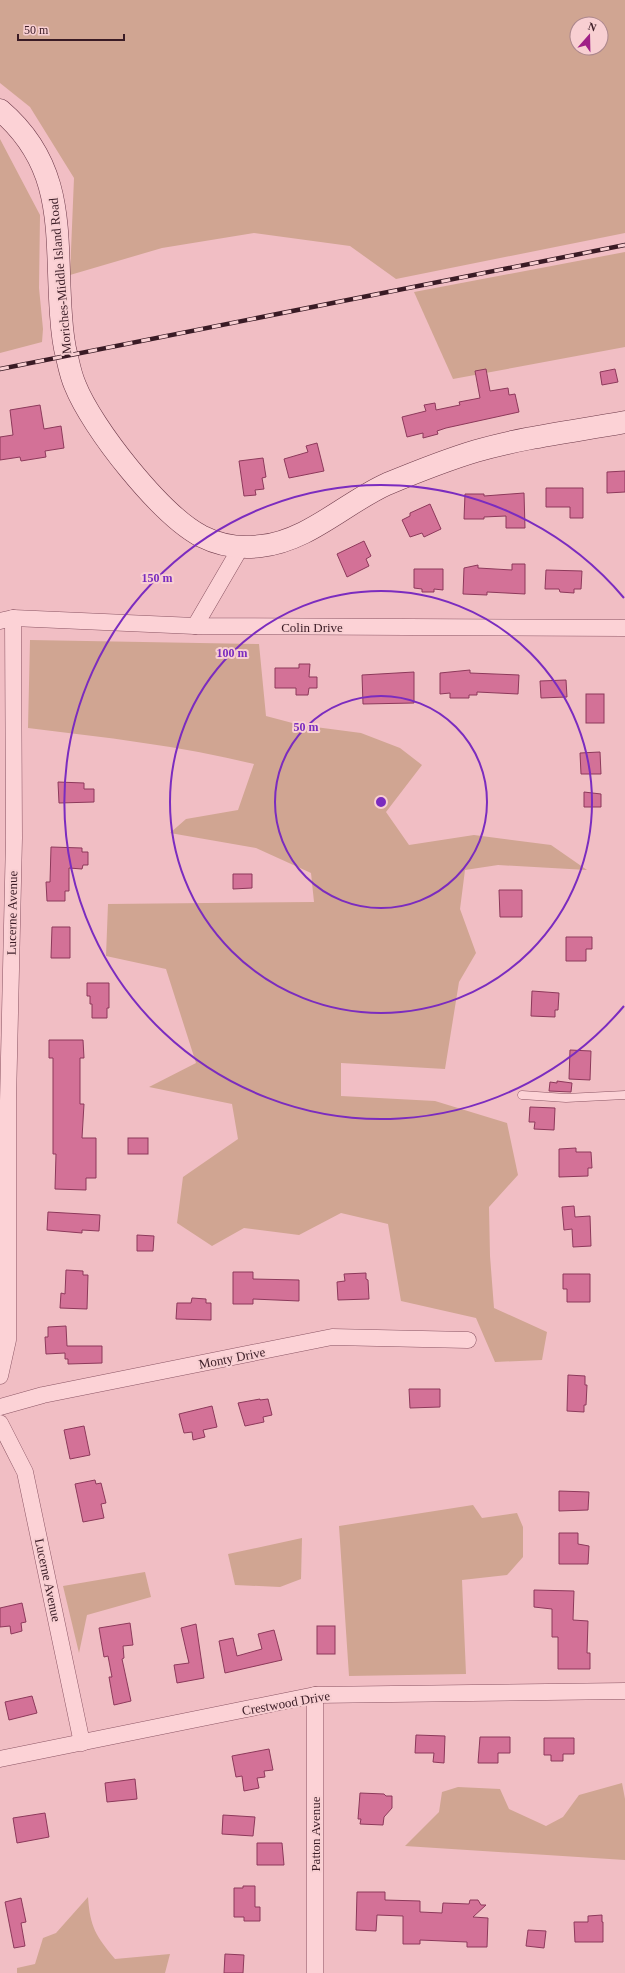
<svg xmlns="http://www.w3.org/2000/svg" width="625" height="1973" viewBox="0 0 625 1973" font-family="'Times New Roman',serif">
<rect width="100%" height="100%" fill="#f1bec4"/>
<g fill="#d0a592" fill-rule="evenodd">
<path d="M0,0H625V233L396,279L350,246L254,233L162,248L70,275L74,178L30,107L0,83ZM577,24H601V48H577Z"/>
<polygon points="0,139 40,215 39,288 43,329 42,342 0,353"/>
<polygon points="625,252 625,347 453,379 414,292"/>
<path d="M30,640L259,644L266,716L300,725L361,733L400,748L422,765L386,812L409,845L474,835L551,845L587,870L498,865L465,870L460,909L476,953L459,982L445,1069L341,1063V1096L435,1101L507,1123L518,1175L489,1207L490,1256L494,1308L547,1332L542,1360L495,1362L476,1318L401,1301L388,1224L341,1213L299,1235L244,1228L212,1246L177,1223L183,1177L238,1139L232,1104L149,1087L196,1063L166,969L106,956L108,904L314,902L311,873L256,848L170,833L186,819L238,810L254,764C181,746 103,737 28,728Z"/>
<polygon points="473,1505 482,1518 517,1513 523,1527 523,1557 507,1575 462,1580 466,1674 349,1676 339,1526"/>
<polygon points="302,1538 301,1579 280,1587 235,1585 228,1554"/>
<polygon points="145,1572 151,1597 87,1615 79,1653 63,1586"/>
<polygon points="622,1783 625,1799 625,1860 405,1846 439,1812 442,1792 458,1787 500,1789 509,1809 546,1826 563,1817 579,1795"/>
<path d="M88,1897C90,1927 96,1936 115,1959L170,1954L165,1973H17V1968L35,1964L43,1938L56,1933Z"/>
</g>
<g fill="#d37197" stroke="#8d395b">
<polygon points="486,369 490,391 508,388 509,395 515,394 519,412 446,428 437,431 438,434 423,438 423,433 407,437 402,417 426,411 424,405 435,403 436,410 460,405 459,402 480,398 475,371"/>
<polygon points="615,369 618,382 602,385 600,372"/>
<polygon points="40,405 44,429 61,426 64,448 45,451 46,457 21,461 20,457 0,460 0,437 13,435 10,410"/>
<polygon points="317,443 324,471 289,478 284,459 308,452 306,446"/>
<polygon points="263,458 266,477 262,478 264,489 255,490 256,495 244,496 239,461"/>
<polygon points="625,471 625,492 607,493 607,472"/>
<polygon points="546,488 583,488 583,518 570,518 570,507 546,507"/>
<polygon points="524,493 525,528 506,528 506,516 484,517 484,519 464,519 465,494 484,494 484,496"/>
<polygon points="430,504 441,529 424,537 422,533 410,537 402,520 410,516 410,513"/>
<polygon points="364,541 371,556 366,559 369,566 347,577 337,554"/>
<polygon points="512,564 525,564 525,594 487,592 487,595 463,594 464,568 478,565 478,568 512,570"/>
<polygon points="414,569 443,569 443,590 434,589 434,592 422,592 422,589 414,588"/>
<polygon points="546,570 582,571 581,589 574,589 574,593 560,592 559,589 545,589"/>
<polygon points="299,664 310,664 309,677 317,677 317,688 309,688 308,695 296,695 296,688 275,688 275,668 299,668"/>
<polygon points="470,670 470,673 519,675 518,694 477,692 477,695 469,695 469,698 450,698 450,693 440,694 440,673"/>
<polygon points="414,672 414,703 363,704 362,675"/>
<polygon points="566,680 567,697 541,698 540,681"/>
<rect x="586" y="694" width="18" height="29"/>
<polygon points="600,752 601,774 581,774 580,753"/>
<polygon points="58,782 84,783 84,789 94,789 94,802 59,803"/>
<polygon points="584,792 601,794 601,807 584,807"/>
<polygon points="51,847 82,848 82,852 88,852 88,865 83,865 82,869 69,868 69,891 65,891 65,901 47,901 46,882 50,882"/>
<polygon points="233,874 252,874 252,888 233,889"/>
<polygon points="499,890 522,890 522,917 500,917"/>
<polygon points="52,927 70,927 70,958 51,958"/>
<polygon points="566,937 592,937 592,949 586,949 586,961 566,961"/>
<polygon points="87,983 109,983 109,1008 107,1008 107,1018 92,1018 92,1004 90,1004 90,996 87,996"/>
<polygon points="532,991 559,993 558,1010 555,1010 555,1017 531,1016"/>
<polygon points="49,1040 83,1040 84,1058 80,1058 80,1104 84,1104 82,1138 96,1138 96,1178 86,1178 86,1190 55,1189 56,1154 53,1154 53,1058 49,1058"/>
<polygon points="570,1050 591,1051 590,1080 569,1079"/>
<polygon points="557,1081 572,1083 571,1092 549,1091 550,1082 557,1083"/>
<polygon points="530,1107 555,1108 554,1130 534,1129 535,1122 529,1122"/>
<rect x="128" y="1138" width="20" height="16"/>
<polygon points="576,1148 576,1152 591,1152 592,1168 588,1168 588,1176 559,1177 559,1149"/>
<polygon points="574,1206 575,1217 590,1216 591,1246 573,1247 572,1229 564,1230 562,1207"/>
<polygon points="48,1212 100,1215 99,1231 82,1230 82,1233 47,1230"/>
<polygon points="137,1235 154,1236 153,1251 137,1251"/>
<polygon points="66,1270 83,1271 83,1275 88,1275 87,1309 60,1308 61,1293 65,1294"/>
<polygon points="233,1272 253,1272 253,1279 299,1280 299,1301 253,1299 253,1304 233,1304"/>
<polygon points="366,1273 366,1279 368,1280 369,1299 338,1300 337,1282 345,1281 344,1274"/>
<polygon points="563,1274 590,1274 590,1302 567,1302 567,1289 563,1289"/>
<polygon points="192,1298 206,1299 206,1303 211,1303 211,1320 176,1319 177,1303 191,1303"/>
<polygon points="66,1326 67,1346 102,1346 102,1363 68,1364 68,1359 65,1359 65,1353 46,1354 45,1337 48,1337 48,1327"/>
<polygon points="568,1375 585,1376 585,1385 587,1385 586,1405 584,1405 584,1412 567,1411"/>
<polygon points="409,1389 440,1389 440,1407 410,1408"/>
<polygon points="260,1399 260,1400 268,1399 272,1415 263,1417 264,1422 245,1426 238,1403"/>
<polygon points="212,1406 217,1427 203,1430 205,1437 193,1440 192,1432 184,1433 179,1414"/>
<polygon points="84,1426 90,1455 70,1459 64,1430"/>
<polygon points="95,1480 96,1484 101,1483 106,1503 101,1504 104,1518 83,1522 75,1484"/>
<polygon points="559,1491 589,1492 588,1510 559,1511"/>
<polygon points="559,1533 578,1533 578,1544 589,1546 588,1564 559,1564"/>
<polygon points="534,1590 574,1591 573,1620 588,1621 587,1653 590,1653 590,1669 558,1669 558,1637 552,1637 552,1609 534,1607"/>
<polygon points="22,1603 26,1622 21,1623 22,1631 11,1634 10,1626 0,1627 0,1608"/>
<polygon points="130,1623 133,1645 123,1646 124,1658 122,1659 131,1701 114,1705 109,1677 112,1677 108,1656 104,1657 99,1628"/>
<polygon points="196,1624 204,1678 177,1683 174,1665 189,1663 181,1628"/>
<rect x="317" y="1626" width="18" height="28"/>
<polygon points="274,1630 282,1660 225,1673 219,1641 233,1638 237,1656 262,1649 258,1634"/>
<polygon points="32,1696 37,1713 9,1720 5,1702"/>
<polygon points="416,1735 445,1736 444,1763 433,1762 434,1753 415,1753"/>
<polygon points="480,1737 510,1737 510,1753 498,1753 498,1763 478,1763"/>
<polygon points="544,1738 574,1738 574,1754 563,1754 563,1761 551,1761 551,1755 544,1755"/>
<polygon points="269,1749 273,1770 264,1771 265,1777 257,1778 259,1788 244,1791 242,1776 236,1777 232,1756"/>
<polygon points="135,1779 137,1799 107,1802 105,1783"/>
<polygon points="360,1793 384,1794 386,1796 392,1796 392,1808 384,1817 383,1825 360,1824 361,1819 358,1819"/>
<polygon points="45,1813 49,1837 17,1843 13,1818"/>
<polygon points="223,1815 255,1817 253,1836 222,1834"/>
<polygon points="257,1843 282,1843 284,1865 257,1865"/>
<polygon points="243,1886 255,1886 255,1907 260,1907 260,1921 244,1921 244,1917 234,1917 234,1888 243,1888"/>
<polygon points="357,1892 385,1892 385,1900 420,1901 420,1912 442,1913 443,1903 469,1904 470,1900 478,1900 481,1905 486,1905 473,1917 488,1918 487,1947 467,1947 467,1942 420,1940 420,1944 403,1944 403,1916 377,1915 376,1931 356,1930"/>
<polygon points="21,1898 26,1922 21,1923 25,1946 14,1948 5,1902"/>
<polygon points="602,1915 602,1922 603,1922 603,1942 575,1942 574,1922 588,1922 588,1916"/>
<polygon points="528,1930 546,1931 544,1948 526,1946"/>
<polygon points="225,1954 244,1955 243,1973 224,1973"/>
</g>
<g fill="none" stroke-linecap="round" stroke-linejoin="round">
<g stroke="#8b5564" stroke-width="9">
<polyline id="lane" points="522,1095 566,1098 625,1095"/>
</g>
<g stroke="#8b5564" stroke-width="17">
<g id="street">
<polyline points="0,621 13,618 195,626 625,628"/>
<polyline points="195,626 241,547"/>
<polyline points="0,1376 8,1340 8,1101 14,838 13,618"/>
<polyline points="0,1407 43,1395 332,1337 468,1340"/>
<polyline points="0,1423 25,1472 82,1743"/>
<polyline points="0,1759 315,1695 625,1691"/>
<polyline points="315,1973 315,1695"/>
</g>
</g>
<g stroke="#6d3949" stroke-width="23">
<path id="secondary" d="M0,110C68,168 55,236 61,315C62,330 63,343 67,357C69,366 71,376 75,385C92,428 160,514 201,536C219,545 240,549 261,546C308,541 345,503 387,484C416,472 446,460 476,451C524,437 576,431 625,422"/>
</g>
<use href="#lane" stroke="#fcd2d6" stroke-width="8"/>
<use href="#street" stroke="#fcd2d6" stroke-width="16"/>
<use href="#secondary" stroke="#fcd2d6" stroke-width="22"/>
<g stroke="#3a1b25" stroke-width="4.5">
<polyline id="rail" points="0,369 625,245"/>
</g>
<use href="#rail" stroke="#f8cfd2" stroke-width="3" stroke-dasharray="9" stroke-linecap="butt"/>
</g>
<g fill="none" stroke="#7b2cbf" stroke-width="2">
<circle cx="381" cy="802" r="106"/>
<circle cx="381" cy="802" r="211"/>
<path d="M624 1006A317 317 0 1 1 624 598"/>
</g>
<g text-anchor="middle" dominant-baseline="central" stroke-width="4" stroke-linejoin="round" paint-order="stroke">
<g font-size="13" fill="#3a1b25" stroke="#f8cfd2">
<text transform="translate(60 276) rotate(-95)">Moriches-Middle Island Road</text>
<text x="312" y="627">Colin Drive</text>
<text transform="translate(12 913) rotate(-89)">Lucerne Avenue</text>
<text transform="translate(232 1358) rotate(-11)">Monty Drive</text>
<text transform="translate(48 1580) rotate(78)">Lucerne Avenue</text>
<text transform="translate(286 1703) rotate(-10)">Crestwood Drive</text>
<text transform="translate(315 1834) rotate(-90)">Patton Avenue</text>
</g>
</g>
<circle cx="381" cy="802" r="6" fill="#7b2cbf" stroke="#f8cfd2" stroke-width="2"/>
<g font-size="12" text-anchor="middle" font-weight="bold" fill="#7b2cbf" stroke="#f8cfd2" stroke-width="4" stroke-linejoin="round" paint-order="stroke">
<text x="157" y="582">150 m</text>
<text x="232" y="657">100 m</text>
<text x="306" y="731">50 m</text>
</g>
<g transform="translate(589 36) rotate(20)"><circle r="19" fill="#f8cfd2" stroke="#ac878d"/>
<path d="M0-3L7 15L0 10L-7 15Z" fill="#a02087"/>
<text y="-6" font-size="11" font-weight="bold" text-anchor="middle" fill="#3a1b25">N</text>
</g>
<path d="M18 34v6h106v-6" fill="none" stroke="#3a1b25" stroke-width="2"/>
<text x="24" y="34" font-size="12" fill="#3a1b25" stroke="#f8cfd2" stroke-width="3" paint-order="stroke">50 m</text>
</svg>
